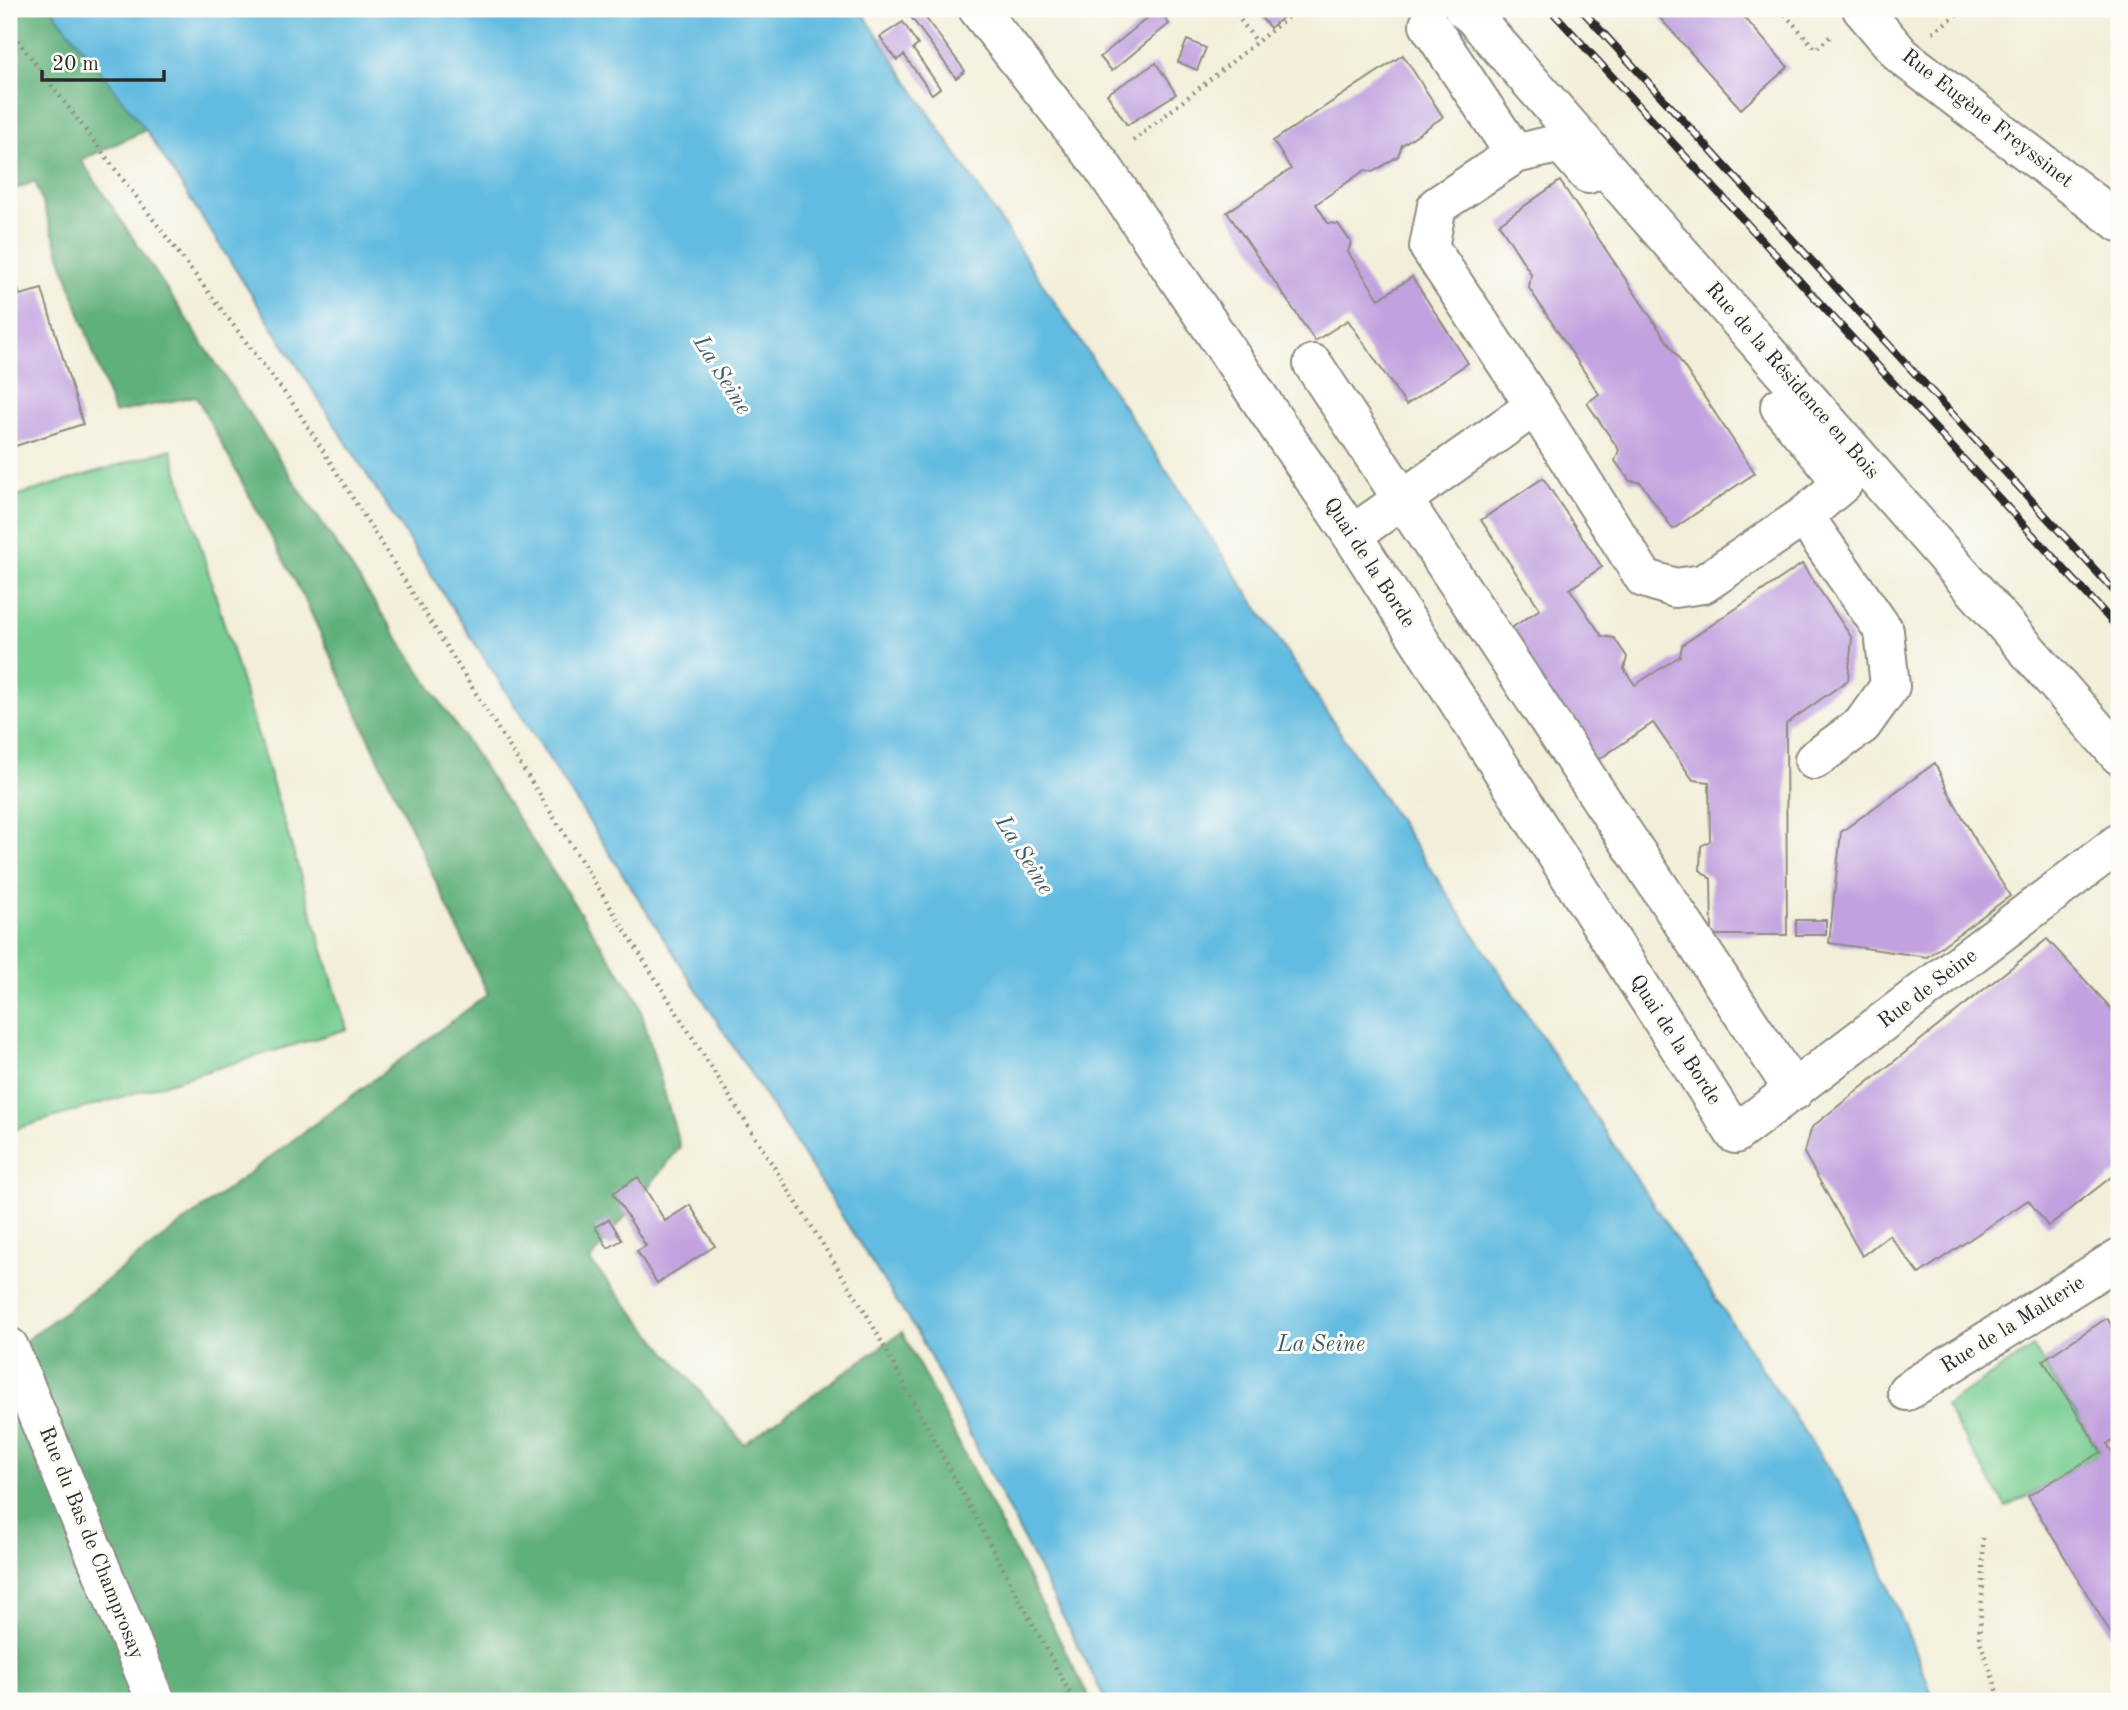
<svg xmlns="http://www.w3.org/2000/svg" width="2128" height="1710" viewBox="0 0 2128 1710" font-family="'Old Standard TT',serif">
<rect width="100%" height="100%" fill="#fdfcf7"/>
<filter id="ink" filterUnits="userSpaceOnUse"><feTurbulence type="fractalNoise" baseFrequency=".0143" numOctaves="2"/><feDisplacementMap in="SourceGraphic" scale="14" xChannelSelector="R" yChannelSelector="G"/><feConvolveMatrix kernelMatrix="1 2 1 2 8 2 1 2 1" color-interpolation-filters="sRGB"/></filter>
<filter id="wash" filterUnits="userSpaceOnUse"><feTurbulence type="fractalNoise" baseFrequency=".00686" numOctaves="4" result="noise"/><feDisplacementMap in="SourceGraphic" scale="28" xChannelSelector="R" yChannelSelector="G"/><feGaussianBlur stdDeviation="1.57" result="paint"/><feColorMatrix in="noise" values="0 0 0 0 0 0 0 0 0 0 0 0 0 0 0 0 0 1.4 0 .05"/><feComposite in="paint" operator="in"/></filter>
<g filter="url(#wash)">
<rect width="100%" height="100%" fill="#f2eed9"/>
<g fill="#76cc91" stroke="#507c5e" stroke-width="2">
<polygon points="171,449 347,1029 9,1131 9,498"/>
<polygon points="2033,1347 2101,1452 2028,1496 2006,1507 1945,1406"/>
</g>
<polygon fill="#60b07b" stroke="#466e53" stroke-width="2" points="9,9 55,9 146,130 81,160 638,1000 680,1147 590,1261 744,1444 902,1332 1091,1701 9,1701 9,1353 488,994 304,598 196,396 114,413 35,181 9,192"/>
<polygon fill="#62bbe0" stroke="#467386" stroke-width="2" points="52,9 860,9 1860,1516 1935,1701 1106,1701 922,1341 146,130"/>
<g id="blocks">
<g fill="#c1a1df">
<polygon points="905,9 919,9 965,71 956,78"/>
<polygon points="1254,9 1292,9 1270,28"/>
<polygon points="1652,9 1737,9 1788,67 1741,109"/>
<polygon points="1157,10 1169,24 1112,71 1100,57"/>
<polygon points="903,22 918,45 913,49 940,88 932,94 904,55 897,60 880,37"/>
<polygon points="1187,40 1206,48 1197,70 1178,62"/>
<polygon points="1403,55 1443,117 1402,145 1398,156 1373,172 1365,170 1316,204 1328,223 1338,224 1351,242 1348,252 1379,299 1412,277 1468,363 1406,405 1348,320 1315,341 1227,212 1291,169 1273,141"/>
<polygon points="1156,63 1176,94 1127,125 1107,94"/>
<polygon points="1560,181 1755,473 1673,529 1640,482 1630,481 1615,461 1619,450 1587,403 1599,394 1529,288 1531,274 1499,224"/>
<polygon points="9,262 20,295 42,289 83,424 9,448"/>
<polygon points="1543,478 1602,567 1570,589 1602,636 1614,638 1627,657 1624,669 1635,685 1680,656 1682,645 1802,564 1852,638 1848,680 1786,724 1787,935 1712,935 1711,879 1700,870 1701,846 1710,841 1709,782 1693,780 1653,723 1592,764 1504,633 1540,609 1481,520"/>
<polygon points="1935,763 1948,791 1977,843 2010,896 1927,957 1829,943 1841,832"/>
<rect x="1796" y="920" width="30" height="15"/>
<polygon points="2047,939 2119,1017 2119,1171 2048,1226 2028,1200 1919,1274 1889,1235 1862,1256 1804,1153 1812,1127"/>
<polygon points="638,1177 665,1221 690,1205 715,1246 657,1283 637,1251 646,1246 613,1193"/>
<polygon points="609,1219 622,1240 608,1248 595,1227"/>
<polygon points="2107,1318 2119,1338 2119,1438 2107,1444 2119,1464 2119,1647 2028,1496 2101,1452 2043,1360"/>
</g>
</g>
</g>
<g filter="url(#ink)">
<use href="#blocks" fill-opacity="0" stroke="#8e8c82" stroke-width="2"/>
<g fill="none" stroke-linecap="round" stroke-linejoin="round">
<g stroke="#8e8c82" stroke-width="42">
<g id="minor">
<polyline points="978,9 1102,166 1352,535 1735,1134 2119,843"/>
<polyline points="1464,9 1473,16 2119,755"/>
<polyline points="1862,9 1902,56 2119,222"/>
<polyline points="1429,25 1515,154 1437,206 1429,247 1535,406 1644,578 1675,588 1703,584 1804,516 1884,631 1890,686 1862,725 1814,760"/>
<polyline points="1515,154 1561,143 1588,174"/>
<polyline points="1313,364 1794,1091"/>
<polyline points="1780,407 1843,483 1804,516"/>
<polyline points="1352,535 1535,406"/>
<polyline points="9,1347 156,1701"/>
<polyline points="1907,1391 2119,1258"/>
</g>
</g>
<g stroke="#8e8c82" stroke-width="4.5" stroke-dasharray="2 5" stroke-linecap="butt">
<polyline points="1232,9 1257,42"/>
<polyline points="1780,9 1816,49 1832,35"/>
<polyline points="9,29 296,408 866,1313 1074,1701"/>
<polyline points="1933,32 1964,9"/>
<polyline points="1133,141 1298,9"/>
<polyline points="1983,1538 1983,1583 1979,1639 2001,1701"/>
</g>
<use href="#minor" stroke="#fff" stroke-width="38"/>
<g stroke="#2b2b2b" stroke-width="8">
<g id="rail">
<polyline points="1550,9 2119,629"/>
<polyline points="1581,9 2119,596"/>
</g>
</g>
<use href="#rail" stroke="#fdfcf7" stroke-width="5" stroke-dasharray="16" stroke-linecap="butt"/>
</g>
</g>
<g text-anchor="middle" dominant-baseline="central" stroke-width="6" stroke-linejoin="round" paint-order="stroke">
<g font-size="21" fill="#2b2b2b" stroke="#fdfcf7">
<text transform="translate(1987 119) rotate(38)">Rue Eugène Freyssinet</text>
<text transform="translate(1792 381) rotate(49)">Rue de la Résidence en Bois</text>
<text transform="translate(1369 563) rotate(57)">Quai de la Borde</text>
<text transform="translate(1928 989) rotate(-37)">Rue de Seine</text>
<text transform="translate(1675 1040) rotate(57)">Quai de la Borde</text>
<text transform="translate(2013 1325) rotate(-32)">Rue de la Malterie</text>
<text transform="translate(91 1543) rotate(68)">Rue du Bas de Champrosay</text>
</g>
<g font-size="23" font-style="italic" fill="#3e5d6a" stroke="#fdfcf7">
<text transform="translate(722 375) rotate(58)">La Seine</text>
<text transform="translate(1024 855) rotate(58)">La Seine</text>
<text x="1321" y="1344">La Seine</text>
</g>
</g>
<rect width="2128" height="1710" fill="none" stroke="#fdfcf7" stroke-width="35"/>
<path d="M42 70v10h122v-10" fill="none" stroke="#2b2b2b" stroke-width="3.5"/>
<text x="52" y="70" font-size="21" fill="#2b2b2b" stroke="#fdfcf7" stroke-width="5" paint-order="stroke">20 m</text>
</svg>
